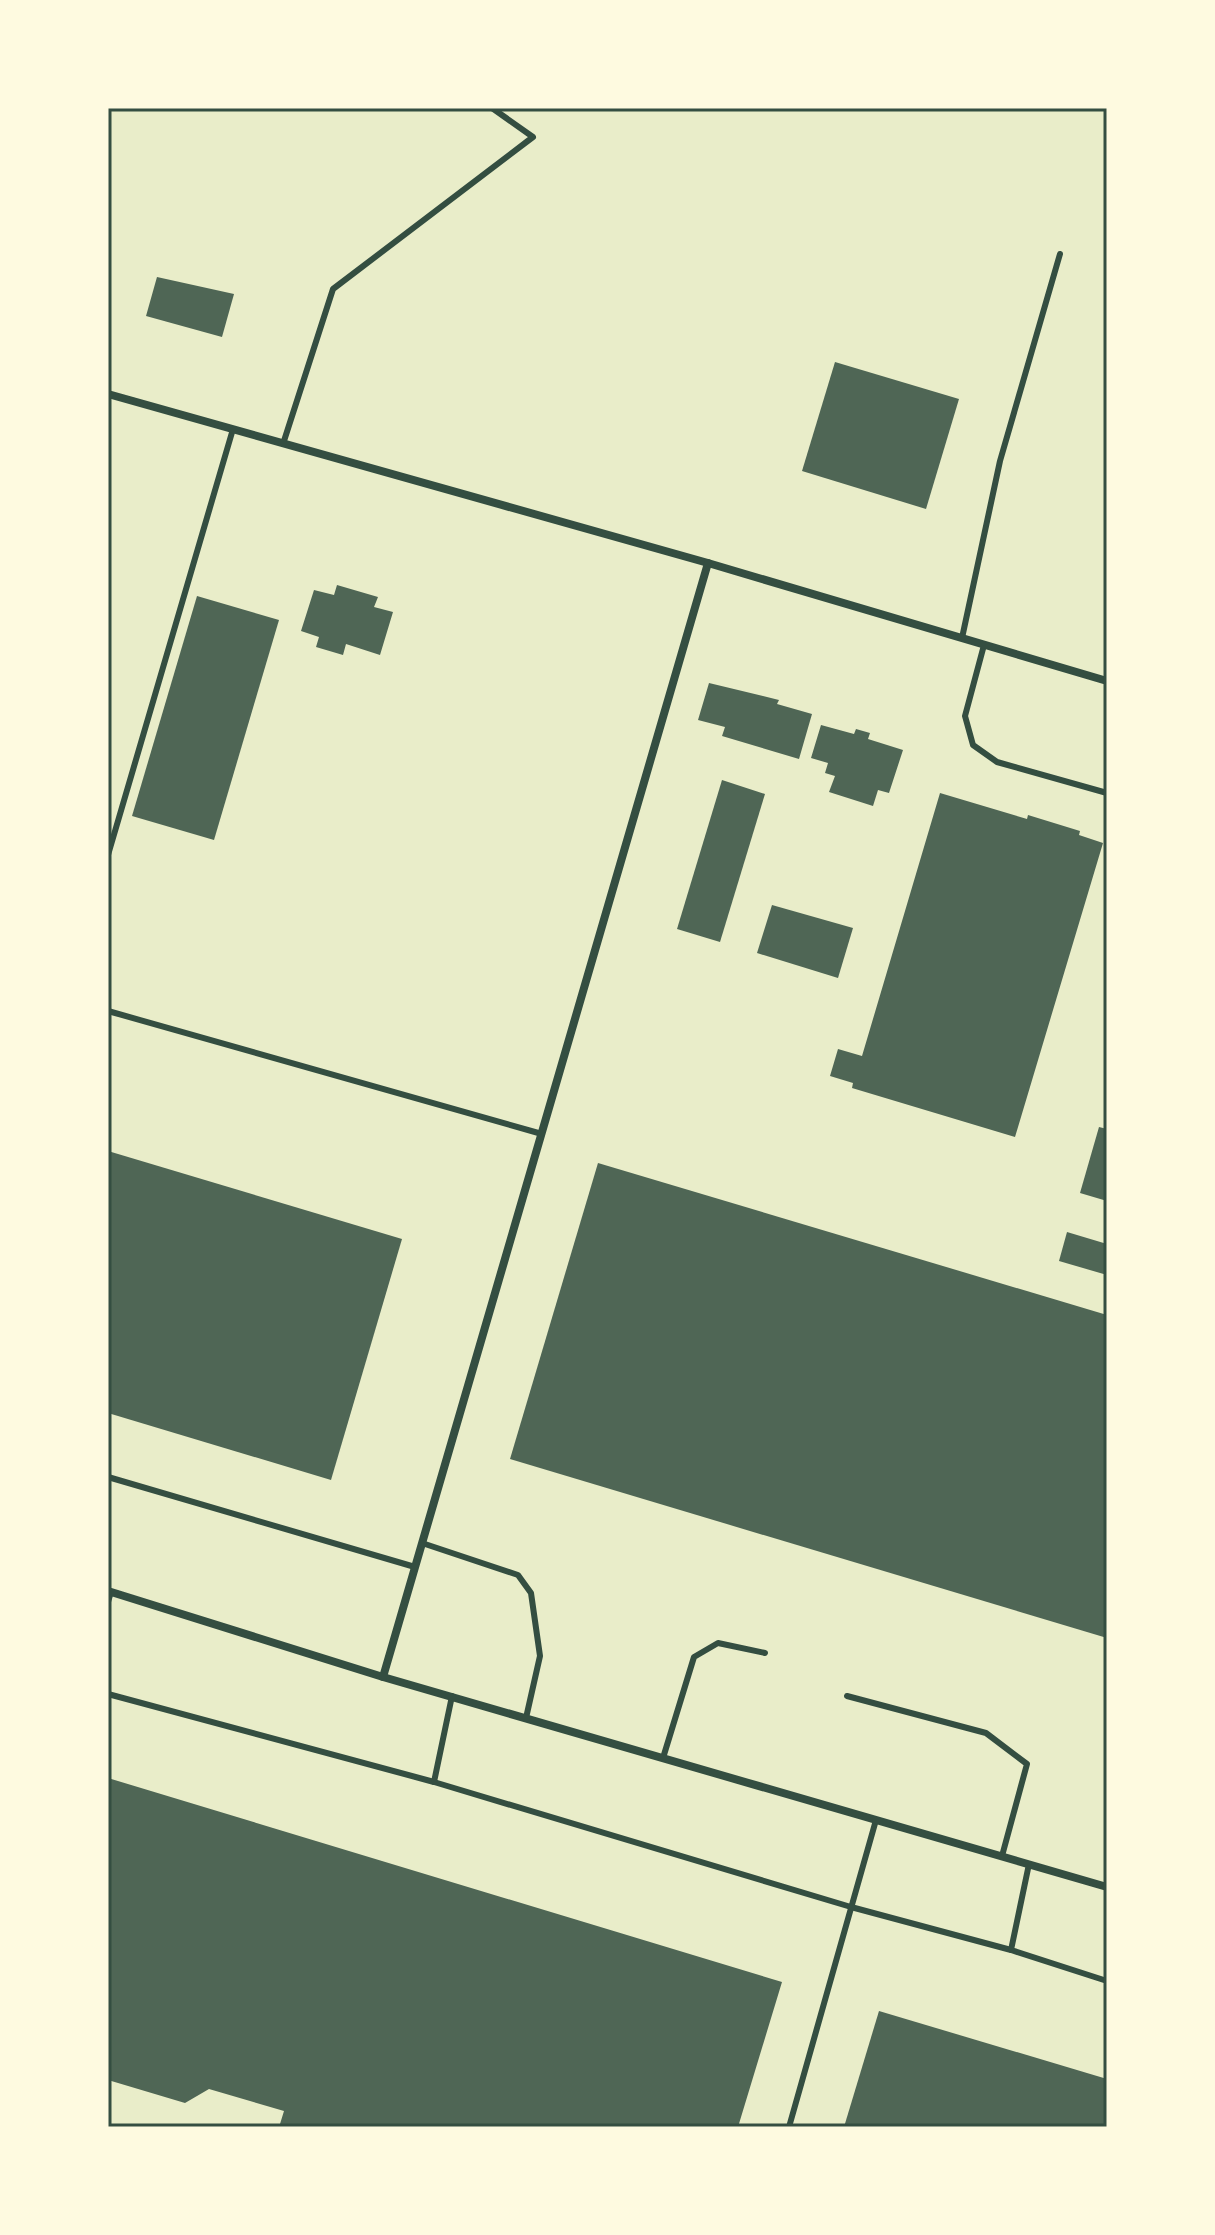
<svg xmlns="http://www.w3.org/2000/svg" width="1215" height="2235" viewBox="0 0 1215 2235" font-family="'Open Sans',sans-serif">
<rect width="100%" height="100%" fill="#e9edc9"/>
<g fill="#4f6655">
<polygon points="157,277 234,294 222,337 146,316"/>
<polygon points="835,362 959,399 926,509 802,471"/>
<polygon points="337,585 378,597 374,607 393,612 380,655 346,644 343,655 316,647 319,637 301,631 314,590 334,595"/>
<polygon points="197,596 279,620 214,840 132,816"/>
<polygon points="709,683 779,700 777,704 812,714 799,759 722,736 725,727 698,720"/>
<polygon points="821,725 854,734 856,729 870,733 868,739 903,750 889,793 878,790 873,806 829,792 835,776 825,773 828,763 811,758"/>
<polygon points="722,780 765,794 720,942 677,929"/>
<polygon points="940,793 1027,819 1028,815 1080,831 1079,835 1103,843 1015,1137 852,1088 853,1083 830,1076 838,1049 862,1056"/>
<polygon points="772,905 853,928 838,978 757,953"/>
<polygon points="1099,1127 1107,1129 1107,1201 1080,1193"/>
<polygon points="108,1151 402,1239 331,1480 108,1413"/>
<polygon points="598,1163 1107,1315 1107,1638 510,1459"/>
<polygon points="1067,1232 1107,1244 1107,1275 1059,1261"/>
<polygon points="108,1778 782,1982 738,2127 291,2127 280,2124 284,2111 209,2089 185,2103 108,2080"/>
<polygon points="879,2011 1107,2079 1107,2127 844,2127"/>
</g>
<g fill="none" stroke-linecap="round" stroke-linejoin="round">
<g stroke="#344e41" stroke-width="6">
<polyline points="283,444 333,289 533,137 492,108"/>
<polyline points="962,638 1000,461 1060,254"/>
<polyline points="984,645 965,716 973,745 997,762 1107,793"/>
<polyline points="108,855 233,429"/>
<polyline points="108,1011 542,1134"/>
<polyline points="108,1477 415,1567"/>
<polyline points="422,1543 518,1575 531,1593 540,1656 526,1718"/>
<polyline points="108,1602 111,1592"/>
<polyline points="108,1694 434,1782 851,1907 1011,1950"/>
<polyline points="847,1696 986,1733 1027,1764 1002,1856"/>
<polyline points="663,1758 694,1657 718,1643 765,1653"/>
<polyline points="434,1782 452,1696"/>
<polyline points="1029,1864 1011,1950 1107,1981"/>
<polyline points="789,2127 876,1820"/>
</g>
<g stroke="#344e41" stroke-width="8">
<polyline points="108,394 708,563 1107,681"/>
<polyline points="108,1591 383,1677 1107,1887"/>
<polyline points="383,1677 708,563"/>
</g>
</g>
<rect width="1215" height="2235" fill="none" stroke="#fefae0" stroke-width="220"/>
<rect x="110" y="110" width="995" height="2015" fill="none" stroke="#344e41" stroke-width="3"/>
</svg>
